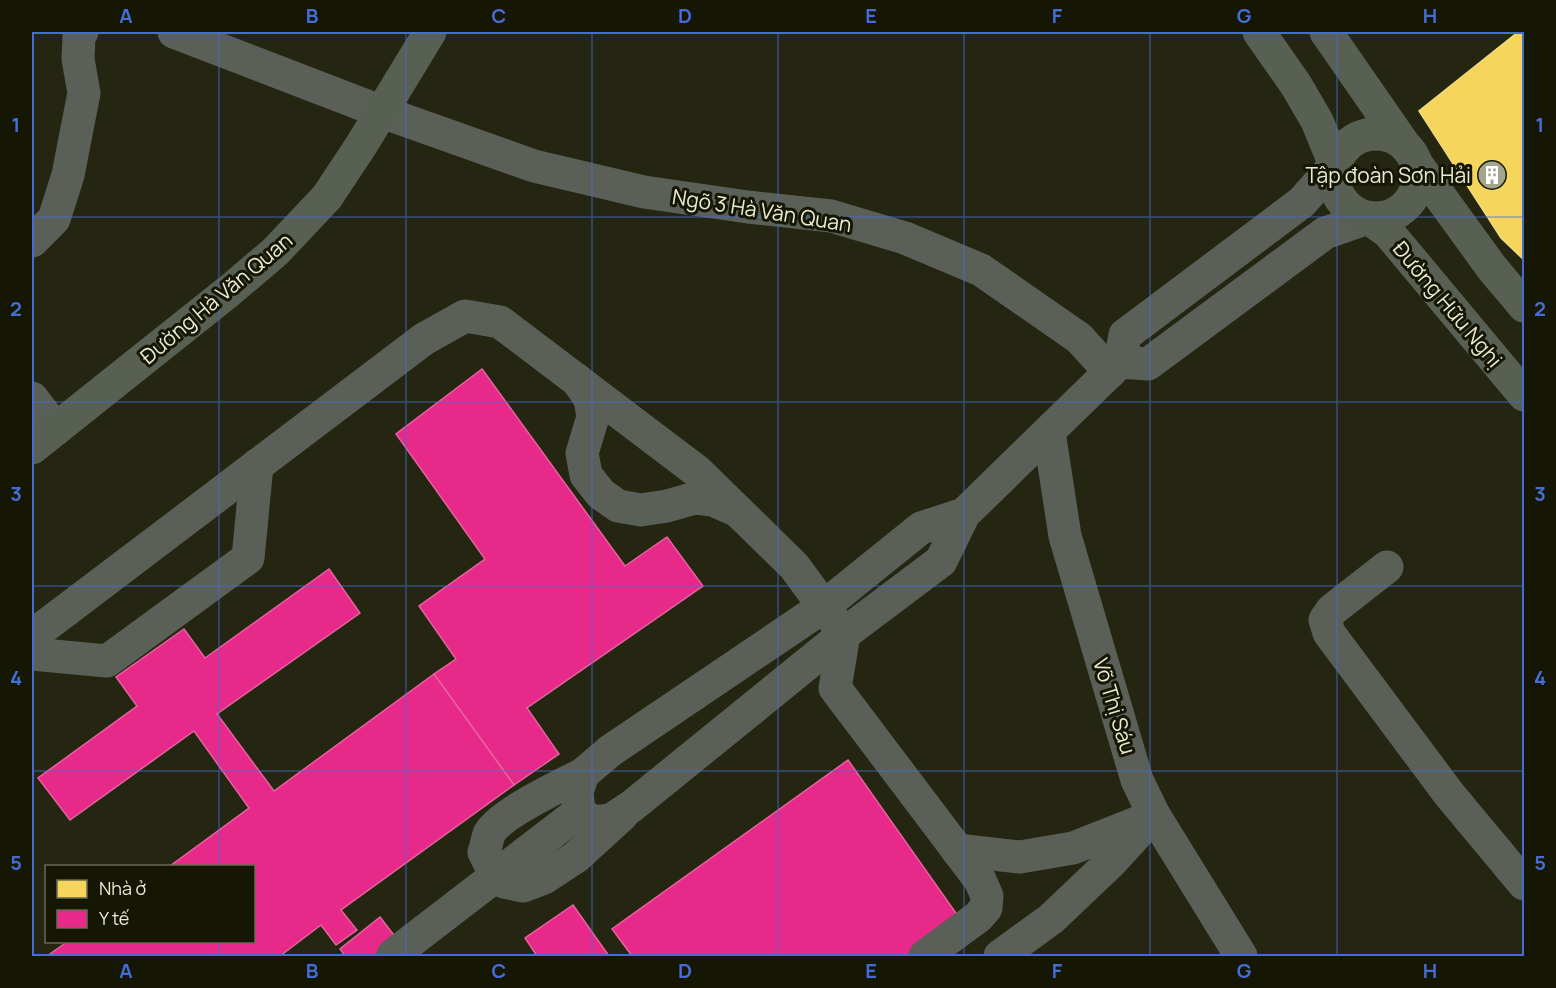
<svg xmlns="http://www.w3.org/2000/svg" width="1556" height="988" viewBox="0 0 1556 988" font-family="Manrope,sans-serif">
<rect width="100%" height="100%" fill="#252612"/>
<polygon fill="#f6d55c" stroke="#f2db7f" stroke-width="1.5" points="1518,32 1524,32 1524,260 1501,238 1419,111"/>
<g fill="#e7298a" stroke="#e7639f" stroke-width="1.5">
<polygon points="482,369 625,566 667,537 703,586 527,708 559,754 514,785 434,674 456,659 419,606 485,559 396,434"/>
<polygon points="329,569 360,613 217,714 274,791 434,674 514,785 341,910 357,930 336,945 321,925 280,956 47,956 67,942 254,942 254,866 170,866 249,808 194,731 70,820 38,778 137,706 116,677 184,629 205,658"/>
<polygon points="848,760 963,923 916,956 632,956 612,929"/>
<polygon points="573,905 609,956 537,956 525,938"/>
<polygon points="380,917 410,956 345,956 340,949"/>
</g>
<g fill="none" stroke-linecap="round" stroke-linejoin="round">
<g stroke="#5a6058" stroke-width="33">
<polyline points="174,32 382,112 534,166 644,192 748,207 831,216 905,238 981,270 1079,338 1110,372"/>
<polyline points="32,241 54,219 68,175 84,93 78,59 79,36 82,32"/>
<polyline points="1120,362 1148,364 1325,233 1368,218"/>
<polyline points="577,380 590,399 593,417 582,453 586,475 601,494 618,506 641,510 667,506 695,498 713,500 736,510"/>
<polyline points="32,398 56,429"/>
<polyline points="1049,432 1065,536 1137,780 1154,815 1241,956"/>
<polyline points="964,514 921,528 823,607 610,751 583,774 577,792 579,812 593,822 611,820 632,806 844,634 941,561 964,514 1120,362 1125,335 1302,202 1335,165"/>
<polyline points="1387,567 1332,610 1325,620 1329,633 1449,794 1524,884"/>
<polyline points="32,636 424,339 465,316 500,322 698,472 794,566 844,634 835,688 980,880 987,896 986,908 978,917 925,956"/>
<polyline points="32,654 107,661 248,558 257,465"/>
<path d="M583,774C562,785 499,814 489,834C487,840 486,847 484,852L496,876L504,882L523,886L544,878L576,857L622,815"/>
<polyline points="957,850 1020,857 1073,848 1144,820"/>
<polyline points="393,955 579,812"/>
<polyline points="1000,956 1051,919 1110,863 1154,815"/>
</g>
<g stroke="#586053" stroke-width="33">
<polyline points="1259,32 1296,85 1317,121 1335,165"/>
<polyline points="1326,32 1403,143"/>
<circle cx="1376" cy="176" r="42"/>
<polyline points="1418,166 1492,268 1524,306"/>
<polyline points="1368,218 1388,232 1524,395"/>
<polyline points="32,448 229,291 275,252 327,197 362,144 430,32"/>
</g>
</g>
<path fill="none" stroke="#466dd7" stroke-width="1.5" stroke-opacity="0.55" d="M219,32V866M406,32V956M592,32V956M778,32V956M964,32V956M1150,32V956M1337,32V956M32,217H1524M32,402H1524M32,586H1524M32,771H1524M219,942V956"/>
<defs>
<g id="building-disc" transform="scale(1.5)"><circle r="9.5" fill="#a4a58e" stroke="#151604"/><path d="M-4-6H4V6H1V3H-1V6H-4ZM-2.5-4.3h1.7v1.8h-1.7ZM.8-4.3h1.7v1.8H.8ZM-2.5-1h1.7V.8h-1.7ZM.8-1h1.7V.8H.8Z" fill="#fff"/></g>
</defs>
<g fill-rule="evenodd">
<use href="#building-disc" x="1492" y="175"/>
</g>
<g text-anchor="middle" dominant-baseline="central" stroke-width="6" stroke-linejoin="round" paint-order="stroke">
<g font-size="21" fill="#e8ead1" stroke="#151604" text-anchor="end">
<text x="1471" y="175">Tập đoàn Sơn Hải</text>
</g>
<g font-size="21" fill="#e8ead1" stroke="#151604">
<text transform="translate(762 210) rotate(9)">Ngõ 3 Hà Văn Quan</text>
<text transform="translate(216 298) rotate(-40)">Đường Hà Văn Quan</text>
<text transform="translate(1448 304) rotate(50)">Đường Hữu Nghị</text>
<text transform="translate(1115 706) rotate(73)">Võ Thị Sáu</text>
</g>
</g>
<rect width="1556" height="988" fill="none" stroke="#151604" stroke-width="66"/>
<rect x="45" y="865" width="210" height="78" fill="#151604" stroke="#696b56" stroke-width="1.5"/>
<rect x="57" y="880" width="30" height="18" fill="#f6d55c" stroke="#696b56" stroke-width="1.5"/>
<text x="99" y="895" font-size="18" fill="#e8ead1">Nhà ở</text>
<rect x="57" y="910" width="30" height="18" fill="#e7298a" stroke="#696b56" stroke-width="1.5"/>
<text x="99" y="925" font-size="18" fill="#e8ead1">Y tế</text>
<rect x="33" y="33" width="1490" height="922" fill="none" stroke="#466dd7" stroke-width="2"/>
<g font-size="20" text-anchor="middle" font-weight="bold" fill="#466dd7">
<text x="126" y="23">A</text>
<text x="312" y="23">B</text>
<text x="499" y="23">C</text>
<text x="685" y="23">D</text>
<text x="871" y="23">E</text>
<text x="1057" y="23">F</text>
<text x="1244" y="23">G</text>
<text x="1430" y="23">H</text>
<text x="16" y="132">1</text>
<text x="1540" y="132">1</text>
<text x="16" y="316">2</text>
<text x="1540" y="316">2</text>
<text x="16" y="501">3</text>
<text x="1540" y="501">3</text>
<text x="16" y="685">4</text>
<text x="1540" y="685">4</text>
<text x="16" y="870">5</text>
<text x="1540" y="870">5</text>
<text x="126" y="978">A</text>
<text x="312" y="978">B</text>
<text x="499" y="978">C</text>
<text x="685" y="978">D</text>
<text x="871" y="978">E</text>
<text x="1057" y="978">F</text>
<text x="1244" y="978">G</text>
<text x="1430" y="978">H</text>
</g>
</svg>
